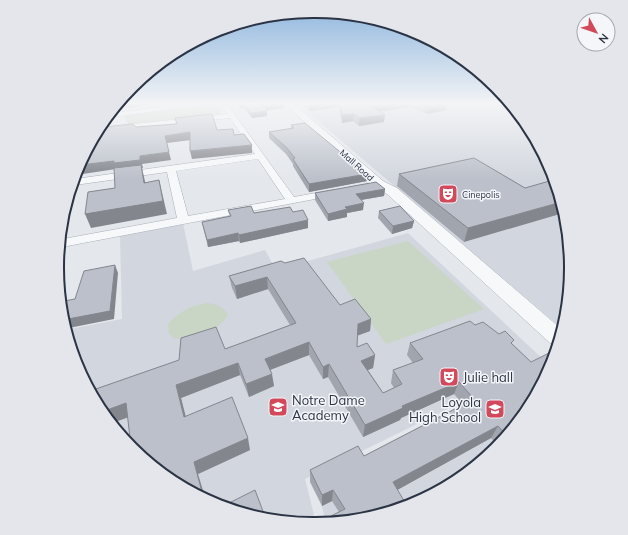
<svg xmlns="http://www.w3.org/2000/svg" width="628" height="535" viewBox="0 0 628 535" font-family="Mulish,sans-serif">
<rect width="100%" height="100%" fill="#e4e7ec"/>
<g fill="#d2d6de">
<polygon points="298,104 507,104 551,170 570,268 559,326"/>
<polygon points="183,223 193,271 265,250 276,270 408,233 545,361 305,479 316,523 216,504 132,449 77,365 70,329 122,319 120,234"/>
<polygon points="549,368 495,449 412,505 326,522 316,484"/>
</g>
<g fill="#c9d6c5">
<polygon points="201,104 217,104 222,114 128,124 123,115"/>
<polygon points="408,241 484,309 386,344 327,262"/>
<path d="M207,303C217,304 224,307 228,315C218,332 192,338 174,339L169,333L168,324C180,311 190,306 207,303Z"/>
</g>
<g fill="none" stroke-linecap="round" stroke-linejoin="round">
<g stroke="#a9aeb7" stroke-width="1">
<g id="minor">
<polygon points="181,104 197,104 194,106 112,117 115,113"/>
<path d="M221,104H227L294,197L332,190L337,193L336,195L62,247L63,239L177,218L167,172L75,185V179L255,154L230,118L103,131L106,127L228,114ZM258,159L285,199L188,216L176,171Z"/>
</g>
</g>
<g stroke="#a9aeb7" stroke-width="1">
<polygon id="tertiary" points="285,104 294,104 383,181 397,188 559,327 555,344 550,343 387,194 375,187"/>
</g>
<use href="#minor" fill="#f7f8fa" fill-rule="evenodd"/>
<use href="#tertiary" fill="#f7f8fa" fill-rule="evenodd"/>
</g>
<g fill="#a1a5ae">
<polygon points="124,104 156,104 128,108"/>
<polygon points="237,104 284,104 284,108 266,110 267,116 252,118 244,108 241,109"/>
<polygon points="302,104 448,104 446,110 427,114 410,107 380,111 384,122 359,126 353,121 342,123 339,107 310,111"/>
<polygon points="291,125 367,174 367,181 309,192 293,166 293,164 286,154 269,138 269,132 291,128"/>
<polygon points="399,174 525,188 464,242 397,186"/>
<polygon points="385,189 384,196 361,200 363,210 347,213 347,217 328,221 315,200 315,193"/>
<polygon points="228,210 254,213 293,212 308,220 308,228 240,243 239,241 208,247 202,222 230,216"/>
<polygon points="379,211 414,221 412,228 392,234 378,218"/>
<polygon points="281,261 340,305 371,319 370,331 357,336 357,347 375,355 373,368 368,370 383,393 394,388 391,383 393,370 413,363 407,355 410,343 475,325 512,344 531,362 551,366 498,446 491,438 397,490 407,506 330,521 331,516 339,512 332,501 322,506 310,482 310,470 364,456 463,405 454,394 401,418 400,420 363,437 328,377 323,379 309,355 270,370 274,386 249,397 240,375 181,398 185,416 250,450 198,474 127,417 115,422 93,390 225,349 290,325 268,289 237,299 232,288 229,276"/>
</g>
<g fill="#83868d">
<polygon points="127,104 156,104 128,108"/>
<polygon points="240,104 244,104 244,108 241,109"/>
<polygon points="277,104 284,104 284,108 262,111 262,105"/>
<polygon points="310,104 339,104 339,107 310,111"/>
<polygon points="383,104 411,104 410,107 371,113 371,106"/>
<polygon points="445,104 448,104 446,110 427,114 429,107"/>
<polygon points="267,111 267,116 252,118 251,113"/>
<polygon points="354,114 353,121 342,123 342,115"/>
<polygon points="385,115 384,122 359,126 359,118"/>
<polygon points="190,132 191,140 167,143 165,136"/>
<polygon points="252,145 252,153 192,159 190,151"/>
<polygon points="169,152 171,160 142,164 143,168 142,168 148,195 116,169 76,175 77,169 80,165"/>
<polygon points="367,174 367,181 309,192 309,184"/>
<polygon points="159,180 167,214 91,228 85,214"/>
<polygon points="385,189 384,196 355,201 356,194"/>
<polygon points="364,203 363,210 347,213 347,217 328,221 328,214 345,207"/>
<polygon points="558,203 560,214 464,242 468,228"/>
<polygon points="308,220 308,228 240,243 239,235"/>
<polygon points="414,221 412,228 392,234 393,226"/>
<polygon points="238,233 239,241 208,247 207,240"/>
<polygon points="115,265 118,273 114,319 69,328 68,319"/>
<polygon points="267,277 268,289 237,299 235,286"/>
<polygon points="371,319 370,331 356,336 358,324"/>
<polygon points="309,342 309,355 267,371 265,359"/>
<polygon points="375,355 373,368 360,373 361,361"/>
<polygon points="238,363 240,375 181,398 189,429 184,417 176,385"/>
<polygon points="329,364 328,377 323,379 323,367"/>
<polygon points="272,374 274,386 249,397 246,384"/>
<polygon points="459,382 454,394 401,418 400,420 363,437 365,425 402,406"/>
<polygon points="126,403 132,416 115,422 107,410"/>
<polygon points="498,426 491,438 390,494 393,482"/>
<polygon points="248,438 250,450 198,474 205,497 203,496 194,462"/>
<polygon points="333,490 332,501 322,506 322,495"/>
</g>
<g fill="#bbc0ca" stroke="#83868d">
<polygon points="244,104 277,104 262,105 267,111 251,113"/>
<polygon points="340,104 383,104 371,106 385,115 359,118 354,114 342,115"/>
<polygon points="421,104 445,104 429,107"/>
<polygon points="212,114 217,130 233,129 234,135 244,134 252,145 190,151 190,132 165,136 169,152 140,156 140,160 114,163 114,161 80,165 105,127 133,124 136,127 177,124 175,118"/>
<polygon points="305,123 367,174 309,184 293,159 295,158 286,147 269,132 294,128 291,125"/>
<polygon points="474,158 525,188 553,180 558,203 468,228 399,174"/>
<polygon points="141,165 144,183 159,180 163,201 85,214 88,192 115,188 114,168"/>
<polygon points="376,182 385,189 356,194 364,203 345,207 347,209 328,214 315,193"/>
<polygon points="251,206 254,213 290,207 293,212 303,210 308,220 239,235 238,233 207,240 202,222 231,216 228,210"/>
<polygon points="400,206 414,221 393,226 379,211"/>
<polygon points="304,258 340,305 355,299 371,319 358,324 357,347 367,343 375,355 361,361 383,393 402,384 393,370 423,359 410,343 470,321 475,325 483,322 499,334 505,331 514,340 511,343 531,362 551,352 553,354 551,366 505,434 498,426 393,482 407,506 332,520 331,516 345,509 333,490 322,495 310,470 358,446 364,456 474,399 459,382 402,406 403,408 365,425 329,364 323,367 309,342 265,359 272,374 246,384 238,363 176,385 184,417 232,397 248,438 194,462 203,496 132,449 131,447 126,403 107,410 93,390 179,360 181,338 216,327 225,349 296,323 267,277 235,286 229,276 281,261 285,263"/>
<polygon points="115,265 110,311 68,319 64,301 75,299 84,271"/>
<polygon points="255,490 264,514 223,506"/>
</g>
<linearGradient id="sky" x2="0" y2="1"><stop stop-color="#8bb4dd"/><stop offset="0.58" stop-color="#f3f4f6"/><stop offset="1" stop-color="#f3f4f6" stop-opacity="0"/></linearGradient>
<rect width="628" height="179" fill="url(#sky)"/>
<defs>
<g id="theatre-square" transform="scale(1)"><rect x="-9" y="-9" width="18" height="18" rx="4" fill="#d1495b" stroke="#f4f6f9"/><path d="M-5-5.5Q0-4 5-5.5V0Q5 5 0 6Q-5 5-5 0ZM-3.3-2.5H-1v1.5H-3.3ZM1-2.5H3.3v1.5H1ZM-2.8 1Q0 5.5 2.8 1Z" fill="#fff"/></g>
<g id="school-square" transform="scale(1)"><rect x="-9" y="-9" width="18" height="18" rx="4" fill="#d1495b" stroke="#f4f6f9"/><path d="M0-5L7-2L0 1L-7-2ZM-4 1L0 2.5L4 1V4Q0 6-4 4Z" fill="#fff"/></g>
</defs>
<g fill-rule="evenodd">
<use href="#theatre-square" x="448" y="194"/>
<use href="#theatre-square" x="449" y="377"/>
<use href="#school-square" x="278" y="407"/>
<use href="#school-square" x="495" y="409"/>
</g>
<g text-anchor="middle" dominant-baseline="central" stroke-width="3" stroke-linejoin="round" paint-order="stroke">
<g font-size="9" fill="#2b3445" stroke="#f4f6f9">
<text transform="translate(357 165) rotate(42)">Mall Road</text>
</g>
<g font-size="9" fill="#2b3445" stroke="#f4f6f9" text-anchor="start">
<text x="462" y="194">Cinepolis</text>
</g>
<g font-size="13" fill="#2b3445" stroke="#f4f6f9" text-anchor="start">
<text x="463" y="377">Julie hall</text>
<text x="292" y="400">Notre Dame<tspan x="292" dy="15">Academy</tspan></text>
<text x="481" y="402" text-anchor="end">Loyola<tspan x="481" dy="15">High School</tspan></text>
</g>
</g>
<path d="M0 0H628V535H0ZM313 18H315A249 249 0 0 1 564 267V268A249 249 0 0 1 315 517H313A249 249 0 0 1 64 268V267A249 249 0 0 1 313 18Z" fill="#e4e6eb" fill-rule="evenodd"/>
<path fill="none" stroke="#2b3445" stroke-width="2" d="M313 18H315A249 249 0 0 1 564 267V268A249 249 0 0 1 315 517H313A249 249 0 0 1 64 268V267A249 249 0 0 1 313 18Z"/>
<g transform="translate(596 32) rotate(130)"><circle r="19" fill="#f4f6f9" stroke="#a4a8b1"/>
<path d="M0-3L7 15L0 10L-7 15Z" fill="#d1495b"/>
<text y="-6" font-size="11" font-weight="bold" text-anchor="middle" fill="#2b3445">N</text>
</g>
</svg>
